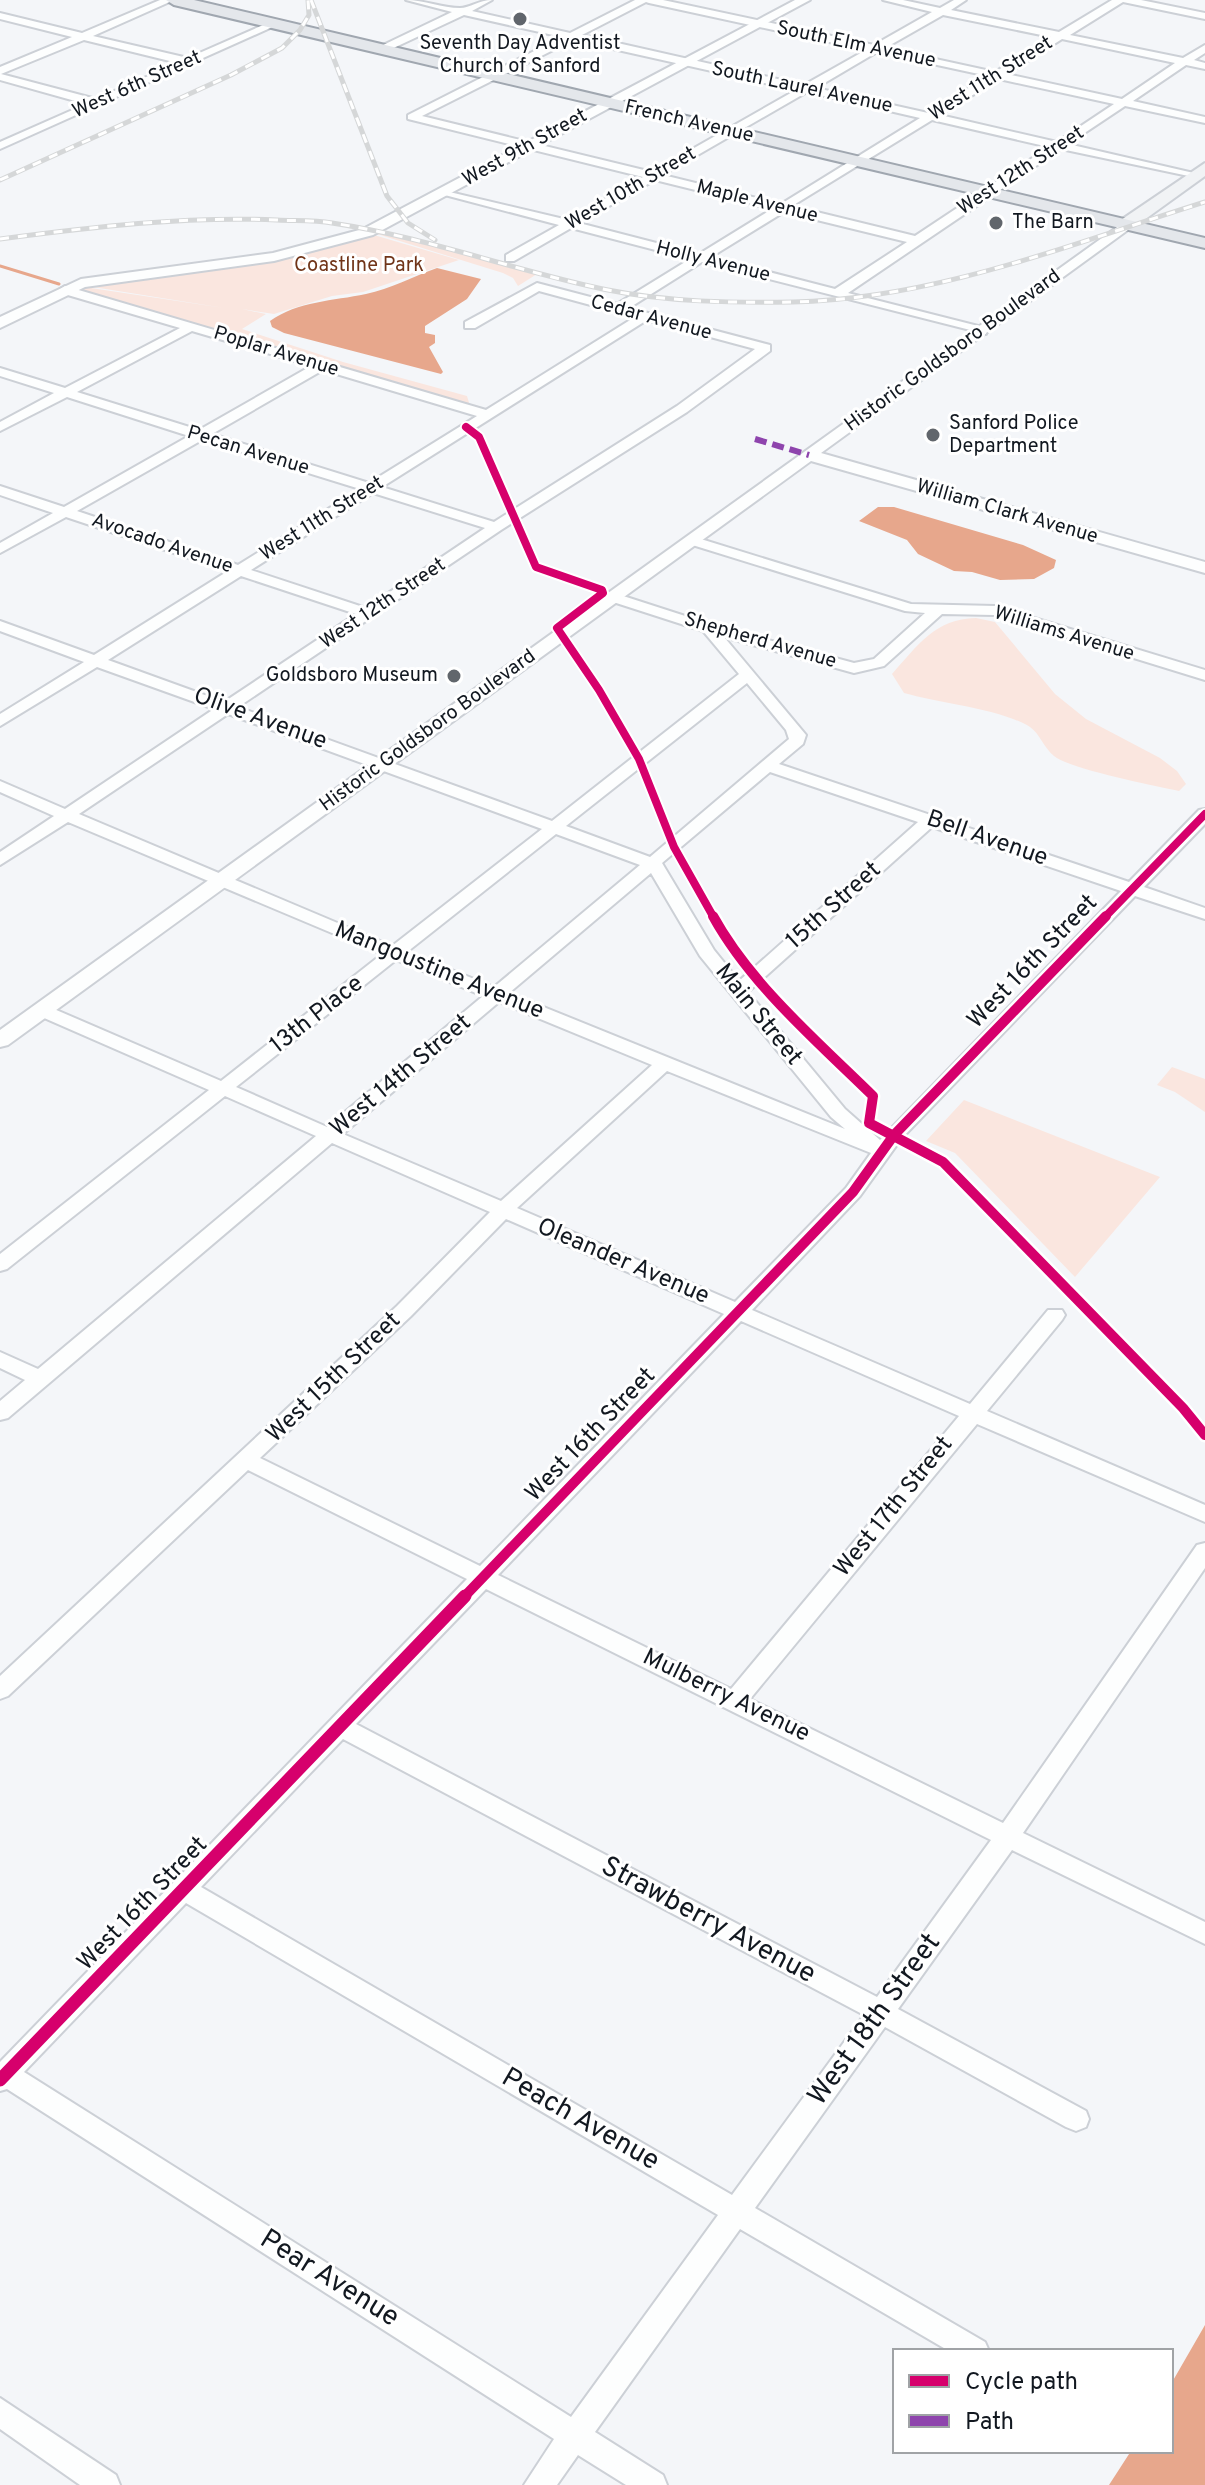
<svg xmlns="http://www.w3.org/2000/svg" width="1205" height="2485" viewBox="0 0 1205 2485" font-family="Overpass,sans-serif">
<rect width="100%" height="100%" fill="#f4f6f9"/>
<g fill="#fae6df">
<polygon points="377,231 385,233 537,274 518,286 513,278 503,273 374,233"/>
<polygon points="374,235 459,260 363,292 332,296 274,314 242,309 266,314 242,329 343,362 467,396 470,406 74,289 89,286 91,288 224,308 93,287 271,261"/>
<path d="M976,618L995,622L1055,694L1086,719L1160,758L1177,771L1186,784L1179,791C1155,786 1070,769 1054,756C1044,748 1040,734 1030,727C1001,709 939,703 904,693L892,674C918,645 935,619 976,618Z"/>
<polygon points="1172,1067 1205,1079 1205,1112 1175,1092 1157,1085"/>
<polygon points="964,1100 1160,1177 1075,1277 955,1153 926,1141"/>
</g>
<g fill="#e7a78c">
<path d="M437,268L481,279L467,299L425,326V333L435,335V343L429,347L443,372L441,374L284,333L272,327L270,321C298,301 333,301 366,294C390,289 414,276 437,268Z"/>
<polygon points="878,507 894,507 1023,545 1056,560 1054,568 1034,579 1000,580 972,572 954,571 918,554 907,540 859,521"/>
<polygon points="1205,2325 1205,2485 1109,2485 1131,2451 1171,2451 1171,2384"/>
</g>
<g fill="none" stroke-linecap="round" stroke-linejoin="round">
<polyline stroke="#e7a78c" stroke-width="3" points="0,266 59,284"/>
<g stroke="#ccd0d6" stroke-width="4">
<g id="minor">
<path d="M160,0H174L93,36L188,58L270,22L279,24L0,149V142L86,104L0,80V67L72,37L0,19V13L82,33ZM84,40L178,63L96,99L1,74Z"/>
<path d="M406,0C424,0 442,8 460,8C470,8 479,0 492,0L472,11L570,33L635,0H663L874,45L932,12L883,0H903L940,8L954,0H966L951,10L1059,32L1112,0H1141L1205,13V19L1123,2L1070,35L1183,58L1205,45V53L1194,60L1205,63V69L1186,65L1133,101L1205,117V123L1125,106L1068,144L1198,174V178L1061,149L848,293L986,328V334L702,262L629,308L770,345V351L687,412L501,530L238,707L552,821L739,674L703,631L607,600V594H617L713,625L854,663L874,659L925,613L905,611L686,543L684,540L691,536L911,604L995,606L1205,670V680L994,615L942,614L884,666L854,673L724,637L806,735L803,744L779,764L1129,882L1199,810L1205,809V824L1144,887L1205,908V919L1135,896L901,1139L860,1196L752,1310L970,1404L1048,1310H1062L1065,1315L1062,1320L987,1411L1205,1505V1522L977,1424L750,1699L1003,1823L1197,1545L1205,1543V1568L1023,1833L1205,1922V1944L1012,1850L898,2009L1086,2111L1089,2119L1086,2127L1076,2131L1066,2127L885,2027L755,2208L985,2342L989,2351H949L740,2229L595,2432L663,2475L667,2485H626L578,2455L557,2485H524L554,2439L7,2089L0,2091V2062L467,1579L248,1470L8,1696L0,1699V1676L397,1306L490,1212L332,1143L8,1418L0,1420V1401L25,1380L0,1368V1352L38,1369L316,1136L225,1096L7,1269L0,1271V1254L209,1090L35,1014L32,1010L35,1006H47L221,1081L382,954L68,822L0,865V852L54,816L0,792V781L65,809L214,709L97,667L0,726V714L84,662L0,631V621L94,655L228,571L66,517L0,553V543L53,513L0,495V486L64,507L189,436L67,397L0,431V422L54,393L0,376V368L65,388L180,328L61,293L59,290L65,286L486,410L635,317L539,291L475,328H465V322L537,283L617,304L690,259L571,228L514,261H506V255L559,225L441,194V190L568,220L643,177L408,119V115L562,37L464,15L387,51H379V47L452,12ZM646,2L649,3L866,50L804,85L582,35ZM943,15L1051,37L995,72L885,48ZM1062,39L1175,63L1122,99L1007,74ZM573,40L796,90L652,172L422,116ZM877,52L988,76L928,113L816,88ZM999,79L1114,104L1057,142L940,115ZM807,92L920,118L781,204L663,175ZM932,120L1049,147L915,236L792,206ZM655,180L772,209L699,254L579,223ZM784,212L907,242L835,289L711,257ZM647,320L755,349L677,406L494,522L382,487ZM192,331L311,366L199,430L77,392ZM323,370L477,416L369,483L212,434ZM202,440L360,489L238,565L77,511ZM373,493L485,528L366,608L251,570ZM241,576L356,614L224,702L108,660ZM747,683L786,730L789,739L650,857L566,826ZM228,714L542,829L392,946L79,814ZM770,772L918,822L739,981L714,950L662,863ZM932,827L1121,891L880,1140L845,1109L748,992ZM556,834L640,865L494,987L407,952ZM651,873L700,956L831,1117L845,1129L509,993ZM396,960L483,996L327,1127L236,1087ZM499,1002L652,1065L501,1201L343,1134ZM667,1071L871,1153L846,1188L735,1302L517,1208ZM506,1219L724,1314L480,1566L260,1458L411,1316ZM741,1321L959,1416L731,1689L498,1575ZM486,1589L991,1840L877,1997L356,1724ZM343,1739L864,2015L732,2195L201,1887ZM186,1903L718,2215L571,2417L24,2072Z"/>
<polygon points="0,2398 116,2475 120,2485 80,2485 0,2429"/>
</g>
</g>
<g stroke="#ccd0d6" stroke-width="4">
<g id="tertiary">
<polygon points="795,0 810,0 373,235 274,261 85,287 0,328 0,317 81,279 273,253 363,229"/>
<polygon points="1127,220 1134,224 1132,227 821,453 1205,562 1205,573 811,461 8,1045 0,1047 0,1030"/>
</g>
</g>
<g stroke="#ccd0d6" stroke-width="4">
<polygon id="secondary" points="1205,163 1205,176 1133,228 1121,228 1119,224 1121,220"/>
</g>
<g stroke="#a0a7b0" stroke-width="4">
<polygon id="primary" points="166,0 194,0 1205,238 1205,248 174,5"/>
</g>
<use href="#minor" fill="#fdfefe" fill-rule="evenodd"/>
<use href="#tertiary" fill="#fdfefe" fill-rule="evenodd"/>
<use href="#secondary" fill="#f1f3f5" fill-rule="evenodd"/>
<use href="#primary" fill="#e4e7eb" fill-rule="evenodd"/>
<g stroke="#d5d7d8" stroke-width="5">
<g id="rail">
<polyline points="311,0 387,196 408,223 435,240"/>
<polyline points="0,180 231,75 282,48 300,30 309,15 308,0"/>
<path d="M0,239C92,227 184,216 277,220C295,221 314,220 332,223C426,237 515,271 608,290C667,302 733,303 793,302C935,299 1071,244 1205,202"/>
</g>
</g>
<use href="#rail" stroke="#fff" stroke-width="3" stroke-dasharray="9" stroke-linecap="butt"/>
<polyline stroke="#8e44ad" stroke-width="6" stroke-dasharray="12 6" stroke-linecap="butt" points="755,439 809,455"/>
<g stroke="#fff" stroke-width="12">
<g id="cycleway-far2">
<polyline points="466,427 479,437 536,567 602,590 603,593 557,628 599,690 639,759 674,847 714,918"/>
<polyline points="1104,918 1205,814"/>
</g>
</g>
<g stroke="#fff" stroke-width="15">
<g id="cycleway-far1">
<path d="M713,916C751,985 817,1041 873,1096L869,1123L943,1162L1183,1408L1205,1435"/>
<polyline points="463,1598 853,1192 894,1135 1106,916"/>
</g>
</g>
<g stroke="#fff" stroke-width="18">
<polyline id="cycleway" points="0,2080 465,1596"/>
</g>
<use href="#cycleway-far2" stroke="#d6006c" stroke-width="8"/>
<use href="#cycleway-far1" stroke="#d6006c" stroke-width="10"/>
<use href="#cycleway" stroke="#d6006c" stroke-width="13"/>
</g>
<g fill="#61666c" stroke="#fff" stroke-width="3">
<circle cx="520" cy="19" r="8"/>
<circle cx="996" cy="223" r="8"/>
<circle cx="933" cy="435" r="8"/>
<circle cx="454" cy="676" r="8"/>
</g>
<g text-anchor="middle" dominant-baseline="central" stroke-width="6" stroke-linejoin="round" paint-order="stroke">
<g font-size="20" fill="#121820" stroke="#fff" text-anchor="start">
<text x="520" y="44" text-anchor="middle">Seventh Day Adventist<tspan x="520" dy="23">Church of Sanford</tspan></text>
<text x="1012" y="223">The Barn</text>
<text x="949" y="424">Sanford Police<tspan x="949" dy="23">Department</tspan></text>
<text x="438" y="676" text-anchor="end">Goldsboro Museum</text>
</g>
<g font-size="20" fill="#121820" stroke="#fff">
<text transform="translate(856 45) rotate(12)">South Elm Avenue</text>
<text transform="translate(991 79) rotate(-32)">West 11th Street</text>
<text transform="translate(137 85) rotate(-24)">West 6th Street</text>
<text transform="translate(802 88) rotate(12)">South Laurel Avenue</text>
<text transform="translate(689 122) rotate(13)">French Avenue</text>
<text transform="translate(525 148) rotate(-29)">West 9th Street</text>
<text transform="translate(1021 171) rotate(-33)">West 12th Street</text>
<text transform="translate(631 189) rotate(-30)">West 10th Street</text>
<text transform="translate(757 202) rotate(14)">Maple Avenue</text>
<text transform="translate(713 262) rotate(14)">Holly Avenue</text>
<text transform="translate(651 318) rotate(15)">Cedar Avenue</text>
<text transform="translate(953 351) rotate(-36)">Historic Goldsboro Boulevard</text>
<text transform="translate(276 352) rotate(17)">Poplar Avenue</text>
<text transform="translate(248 451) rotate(17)">Pecan Avenue</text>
<text transform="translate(1007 512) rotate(16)">William Clark Avenue</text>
<text transform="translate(322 519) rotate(-32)">West 11th Street</text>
<text transform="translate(162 544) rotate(19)">Avocado Avenue</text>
<text transform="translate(383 604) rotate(-34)">West 12th Street</text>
<text transform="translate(1064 634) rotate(17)">Williams Avenue</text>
<text transform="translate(760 641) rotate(16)">Shepherd Avenue</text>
<text transform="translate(428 731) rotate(-36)">Historic Goldsboro Boulevard</text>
</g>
<g font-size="20" fill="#703418" stroke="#fff">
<text x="359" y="266">Coastline Park</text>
</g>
<g font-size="24" fill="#121820" stroke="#fff">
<text transform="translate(260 719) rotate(20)">Olive Avenue</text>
<text transform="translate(987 839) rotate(19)">Bell Avenue</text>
<text transform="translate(834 906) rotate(-42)">15th Street</text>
<text transform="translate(1033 962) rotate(-46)">West 16th Street</text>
<text transform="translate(439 971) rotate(22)">Mangoustine Avenue</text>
<text transform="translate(317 1015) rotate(-38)">13th Place</text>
<text transform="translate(758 1015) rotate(51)">Main Street</text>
<text transform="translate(401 1076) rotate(-40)">West 14th Street</text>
<text transform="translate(623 1262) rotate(23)">Oleander Avenue</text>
<text transform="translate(334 1378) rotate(-44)">West 15th Street</text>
<text transform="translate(591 1435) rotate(-46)">West 16th Street</text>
<text transform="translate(894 1507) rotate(-51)">West 17th Street</text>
<text transform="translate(726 1696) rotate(26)">Mulberry Avenue</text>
<text transform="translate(143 1904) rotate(-46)">West 16th Street</text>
</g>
<g font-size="28" fill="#121820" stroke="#fff">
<text transform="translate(708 1921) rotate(28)">Strawberry Avenue</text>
<text transform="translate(875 2020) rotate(-54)">West 18th Street</text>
<text transform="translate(580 2120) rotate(30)">Peach Avenue</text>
<text transform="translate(329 2279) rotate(32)">Pear Avenue</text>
</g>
</g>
<rect x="893" y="2349" width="280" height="104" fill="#ffffff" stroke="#a0a3a6" stroke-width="2"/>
<rect x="909" y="2375" width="40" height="12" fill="#d6006c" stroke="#a0a3a6" stroke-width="2"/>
<text x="965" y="2389" font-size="24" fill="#121820">Cycle path</text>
<rect x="909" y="2415" width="40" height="12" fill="#8e44ad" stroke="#a0a3a6" stroke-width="2"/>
<text x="965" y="2429" font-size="24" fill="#121820">Path</text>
</svg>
